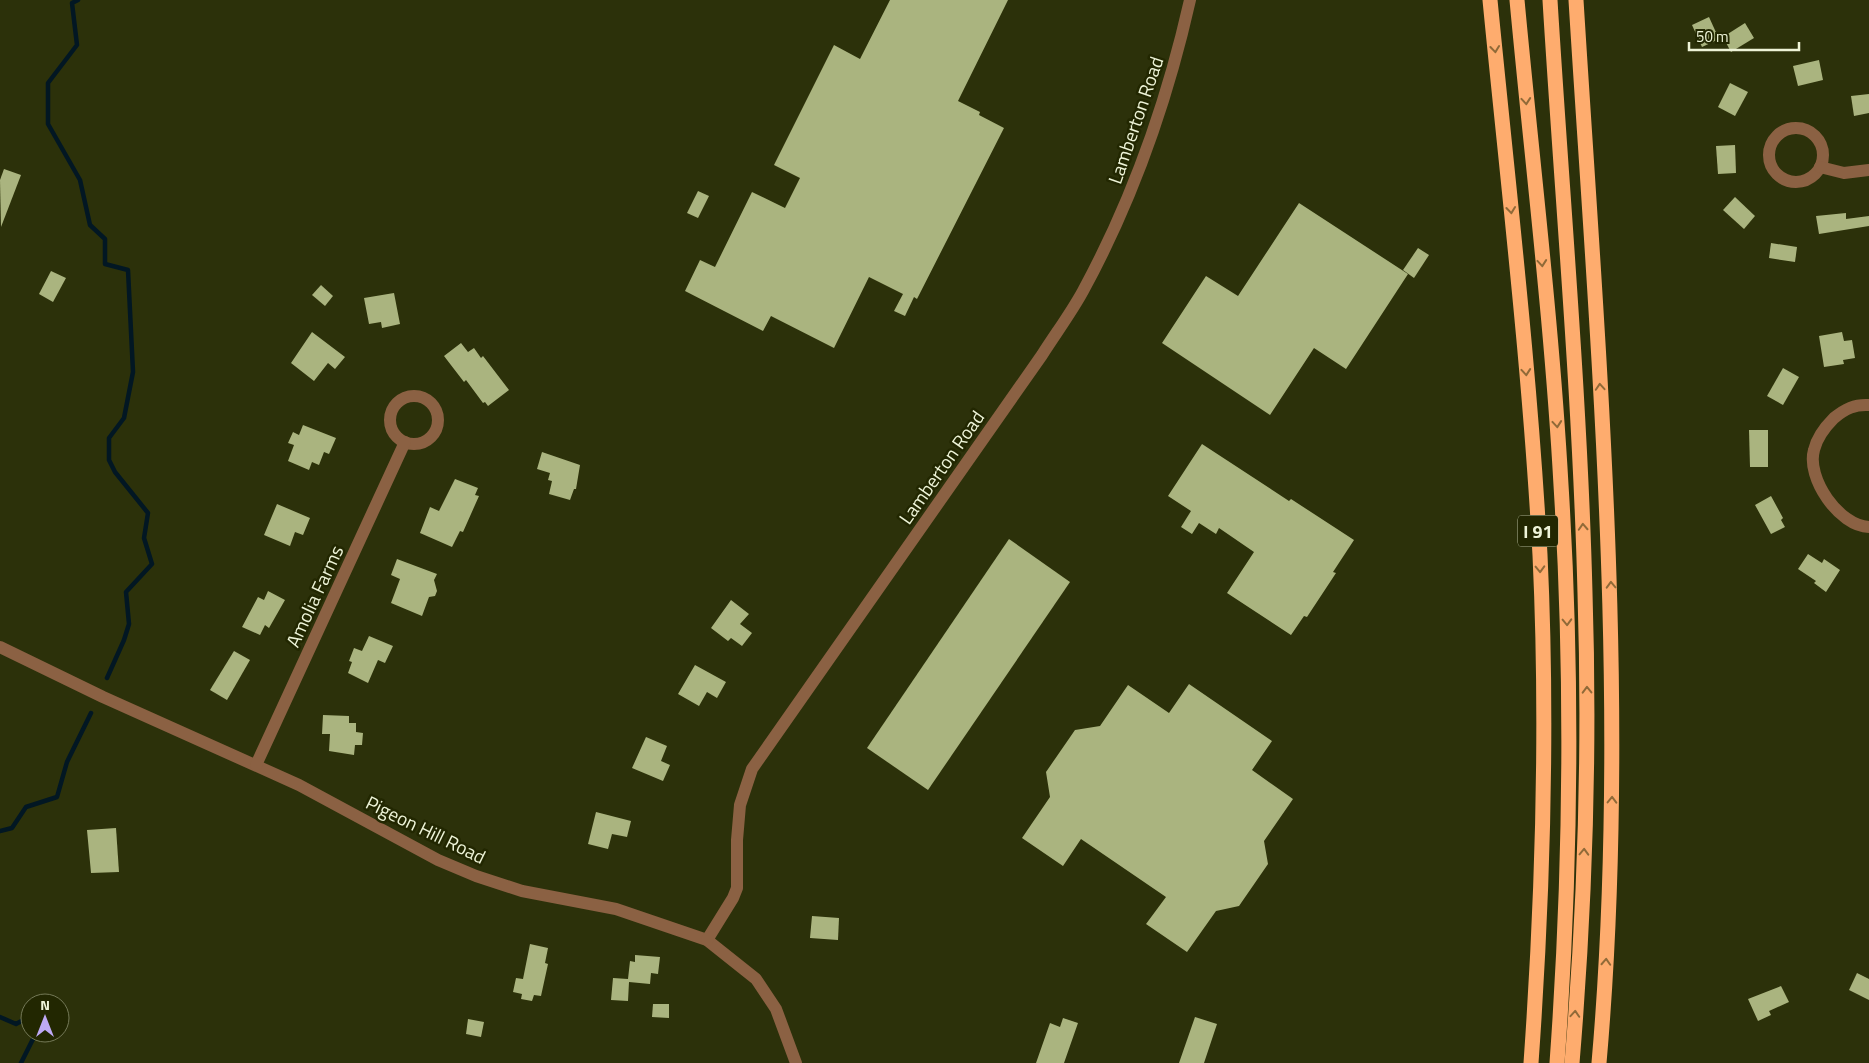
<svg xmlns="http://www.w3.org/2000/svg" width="1869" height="1063" viewBox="0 0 1869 1063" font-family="'Titillium Web',sans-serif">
<rect width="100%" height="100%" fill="#2c310a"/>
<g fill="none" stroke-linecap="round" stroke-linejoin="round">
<g stroke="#021723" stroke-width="4.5">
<polyline points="78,0 72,3 77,45 48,83 48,124 80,180 90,225 105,239 105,264 128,270 133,372 124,418 109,438 109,460 115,472 148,513 144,538 152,564 126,592 129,624 124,640 107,678"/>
<polyline points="0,831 12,828 26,807 57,797 67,762 91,713"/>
<polyline points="0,1017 16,1024 27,1018 30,1018"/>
<polyline points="21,1063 36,1033"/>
</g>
</g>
<g fill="#aab47f">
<polygon points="890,0 1008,0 958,101 980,112 979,115 1004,128 917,299 914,297 905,316 894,311 903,294 869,277 834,348 771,316 763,331 685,291 700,260 715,267 752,192 785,208 800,178 774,165 834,45 860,59"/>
<polygon points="1709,17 1719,39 1702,47 1692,25"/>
<polygon points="1745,23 1754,38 1731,52 1723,37"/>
<polygon points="1819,60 1823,80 1798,86 1793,66"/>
<polygon points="1730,83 1748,92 1735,116 1718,107"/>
<polygon points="1869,94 1869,113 1854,116 1851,96"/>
<polygon points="1735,145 1736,173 1718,174 1716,146"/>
<polygon points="4,169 21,175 1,227 0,180"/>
<polygon points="698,191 709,196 698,218 687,213"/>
<polygon points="1735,197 1755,216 1744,229 1723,210"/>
<polygon points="1299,203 1408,274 1346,369 1314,348 1270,415 1162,343 1206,276 1238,296"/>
<polygon points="1846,213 1846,219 1869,216 1869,226 1819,234 1816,216"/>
<polygon points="1771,243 1797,247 1795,262 1769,258"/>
<polygon points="1418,248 1429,255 1414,278 1403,270"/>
<polygon points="51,271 66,278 53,302 39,294"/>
<polygon points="321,285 333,296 325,306 312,295"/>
<polygon points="394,293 400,324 382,328 381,322 369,324 364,298"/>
<polygon points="312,332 345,357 335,369 328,363 314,381 291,363"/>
<polygon points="1842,332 1844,341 1852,340 1855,358 1843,360 1844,364 1824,367 1819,336"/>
<polygon points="461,343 468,352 474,348 481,358 483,356 509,390 488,406 485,402 483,403 466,380 464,382 444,356"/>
<polygon points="1783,368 1799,377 1783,405 1767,396"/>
<polygon points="303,425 336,438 329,454 324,452 319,465 312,462 309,470 288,461 294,445 288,443 293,432 299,435"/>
<polygon points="1749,430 1768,430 1768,467 1750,467"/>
<polygon points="1202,444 1289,501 1291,499 1354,540 1333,572 1336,573 1307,617 1304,616 1291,635 1227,593 1254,552 1219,528 1216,534 1199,523 1192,534 1181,527 1191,511 1168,496"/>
<polygon points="542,452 580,465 576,489 574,489 570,500 549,494 552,481 548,480 550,473 537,469"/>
<polygon points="455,479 478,488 475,495 479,496 463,532 460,531 452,547 420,533 430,507 439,511"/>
<polygon points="1771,496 1783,518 1781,520 1785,527 1771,534 1755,505"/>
<polygon points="277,504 310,518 303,535 295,532 290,546 264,535"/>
<polygon points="1009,539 1070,582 928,790 867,748"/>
<polygon points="1808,554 1822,563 1824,559 1840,570 1826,592 1814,583 1816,581 1798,569"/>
<polygon points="397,559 437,574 434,580 437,591 435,596 429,597 422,616 391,603 400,579 391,575"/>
<polygon points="268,591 285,600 269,628 265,625 260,635 242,627 258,597 264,600"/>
<polygon points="731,600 749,614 740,624 752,633 742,646 731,638 728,641 711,628"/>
<polygon points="369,636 393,646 385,663 378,660 368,683 348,673 352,662 349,661 354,648 362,651"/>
<polygon points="234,651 250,660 227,700 210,690"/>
<polygon points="695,665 726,682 717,698 707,692 699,706 678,694"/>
<polygon points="1189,684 1272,741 1252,770 1293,799 1264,841 1268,864 1239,906 1216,911 1187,952 1146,924 1166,897 1081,839 1063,866 1022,838 1050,797 1046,772 1075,730 1100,726 1128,685 1169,713"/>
<polygon points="323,715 349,716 349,723 356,723 356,732 363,733 362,745 355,745 354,755 329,751 330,734 322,734"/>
<polygon points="646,737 667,746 661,761 670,765 663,781 632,768"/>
<polygon points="596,812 631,821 627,837 612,834 608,849 588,844"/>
<polygon points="116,828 119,872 91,873 87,830"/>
<polygon points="812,916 839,918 838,940 810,938"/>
<polygon points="530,944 548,948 545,963 548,964 541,996 534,995 532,1001 521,999 522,994 513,992 516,978 523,979"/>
<polygon points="635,955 660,957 658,974 651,973 650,984 629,982 628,1001 611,1000 613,978 628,979 630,961 635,962"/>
<polygon points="1857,973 1869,979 1869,1000 1849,990"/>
<polygon points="1781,986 1789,1002 1769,1011 1771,1015 1758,1021 1748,999"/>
<polygon points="653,1004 669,1004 669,1018 652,1017"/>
<polygon points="1195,1017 1217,1024 1204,1063 1179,1063"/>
<polygon points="1063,1018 1078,1023 1064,1063 1036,1063 1050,1023 1060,1027"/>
<polygon points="468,1019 484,1022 481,1037 466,1034"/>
</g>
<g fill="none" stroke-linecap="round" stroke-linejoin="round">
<g stroke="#8b6143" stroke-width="12">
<circle cx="1796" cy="155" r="27"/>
<polyline points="1820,167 1844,173 1869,170"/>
<circle cx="414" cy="420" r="24"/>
<path d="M1869,405C1855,404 1845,409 1834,418C1825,427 1817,437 1814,450C1806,478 1839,526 1869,527"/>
<polyline points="0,647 103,697 299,785 438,860 476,876 522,891 616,909 707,940 756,979 776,1009 796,1063"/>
<polyline points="256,765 405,442"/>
<path d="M707,940L733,898L737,888V840L740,805L752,769L1042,355C1056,333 1071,313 1083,291C1133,199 1167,102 1190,0"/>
</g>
<g stroke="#feac6e" stroke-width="15">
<path d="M1490,0C1508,185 1530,369 1540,555C1548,724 1543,894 1531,1063"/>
<path d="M1517,0C1532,161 1552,323 1561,485C1573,678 1571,870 1557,1063"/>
<path d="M1550,0C1562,197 1580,395 1585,593C1590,749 1585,907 1572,1063"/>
<path d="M1576,0C1598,354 1630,708 1599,1063"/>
</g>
</g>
<defs><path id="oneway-chevron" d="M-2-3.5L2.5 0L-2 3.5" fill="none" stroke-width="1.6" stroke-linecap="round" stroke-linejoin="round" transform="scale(1.25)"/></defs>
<g stroke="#906a38">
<use href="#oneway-chevron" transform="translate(1495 49) rotate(84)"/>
<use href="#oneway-chevron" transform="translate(1526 101) rotate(85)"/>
<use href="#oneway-chevron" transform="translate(1511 210) rotate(84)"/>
<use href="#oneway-chevron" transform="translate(1542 263) rotate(85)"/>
<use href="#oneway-chevron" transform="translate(1526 372) rotate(85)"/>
<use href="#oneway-chevron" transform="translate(1600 387) rotate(-94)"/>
<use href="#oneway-chevron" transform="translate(1557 424) rotate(85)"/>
<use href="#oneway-chevron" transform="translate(1583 527) rotate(-93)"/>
<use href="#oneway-chevron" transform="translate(1540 569) rotate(88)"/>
<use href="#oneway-chevron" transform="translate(1611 585) rotate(-92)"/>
<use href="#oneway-chevron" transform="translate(1567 622) rotate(88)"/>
<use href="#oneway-chevron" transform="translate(1587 690) rotate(-91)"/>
<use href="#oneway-chevron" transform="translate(1612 800) rotate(-89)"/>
<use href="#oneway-chevron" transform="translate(1584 852) rotate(-88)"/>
<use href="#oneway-chevron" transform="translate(1606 962) rotate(-87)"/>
<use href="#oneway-chevron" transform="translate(1575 1014) rotate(-86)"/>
</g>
<g text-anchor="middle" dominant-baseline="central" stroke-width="5" stroke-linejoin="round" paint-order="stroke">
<rect fill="#222701" stroke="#b1b698" stroke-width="1" x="1518" y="515.5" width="40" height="31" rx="4"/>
<g font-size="18" font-weight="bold" fill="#eef4d8">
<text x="1538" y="531">I 91</text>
</g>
<g font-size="19" fill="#eef4d8" stroke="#222701">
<text transform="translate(1135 120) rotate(-71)">Lamberton Road</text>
<text transform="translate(941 467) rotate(-55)">Lamberton Road</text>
<text transform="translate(314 596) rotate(-65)">Amolia Farms</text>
<text transform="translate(426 829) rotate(26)">Pigeon Hill Road</text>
</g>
</g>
<g transform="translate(45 1018)"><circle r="24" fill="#222701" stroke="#747957"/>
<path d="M0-4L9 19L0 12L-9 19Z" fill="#bea9f5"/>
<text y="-8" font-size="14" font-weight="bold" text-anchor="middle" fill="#eef4d8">N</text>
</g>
<path d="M1689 42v8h110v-8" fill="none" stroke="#eef4d8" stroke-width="2.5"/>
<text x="1696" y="42" font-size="15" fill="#eef4d8" stroke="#222701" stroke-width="4" paint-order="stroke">50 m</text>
</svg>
